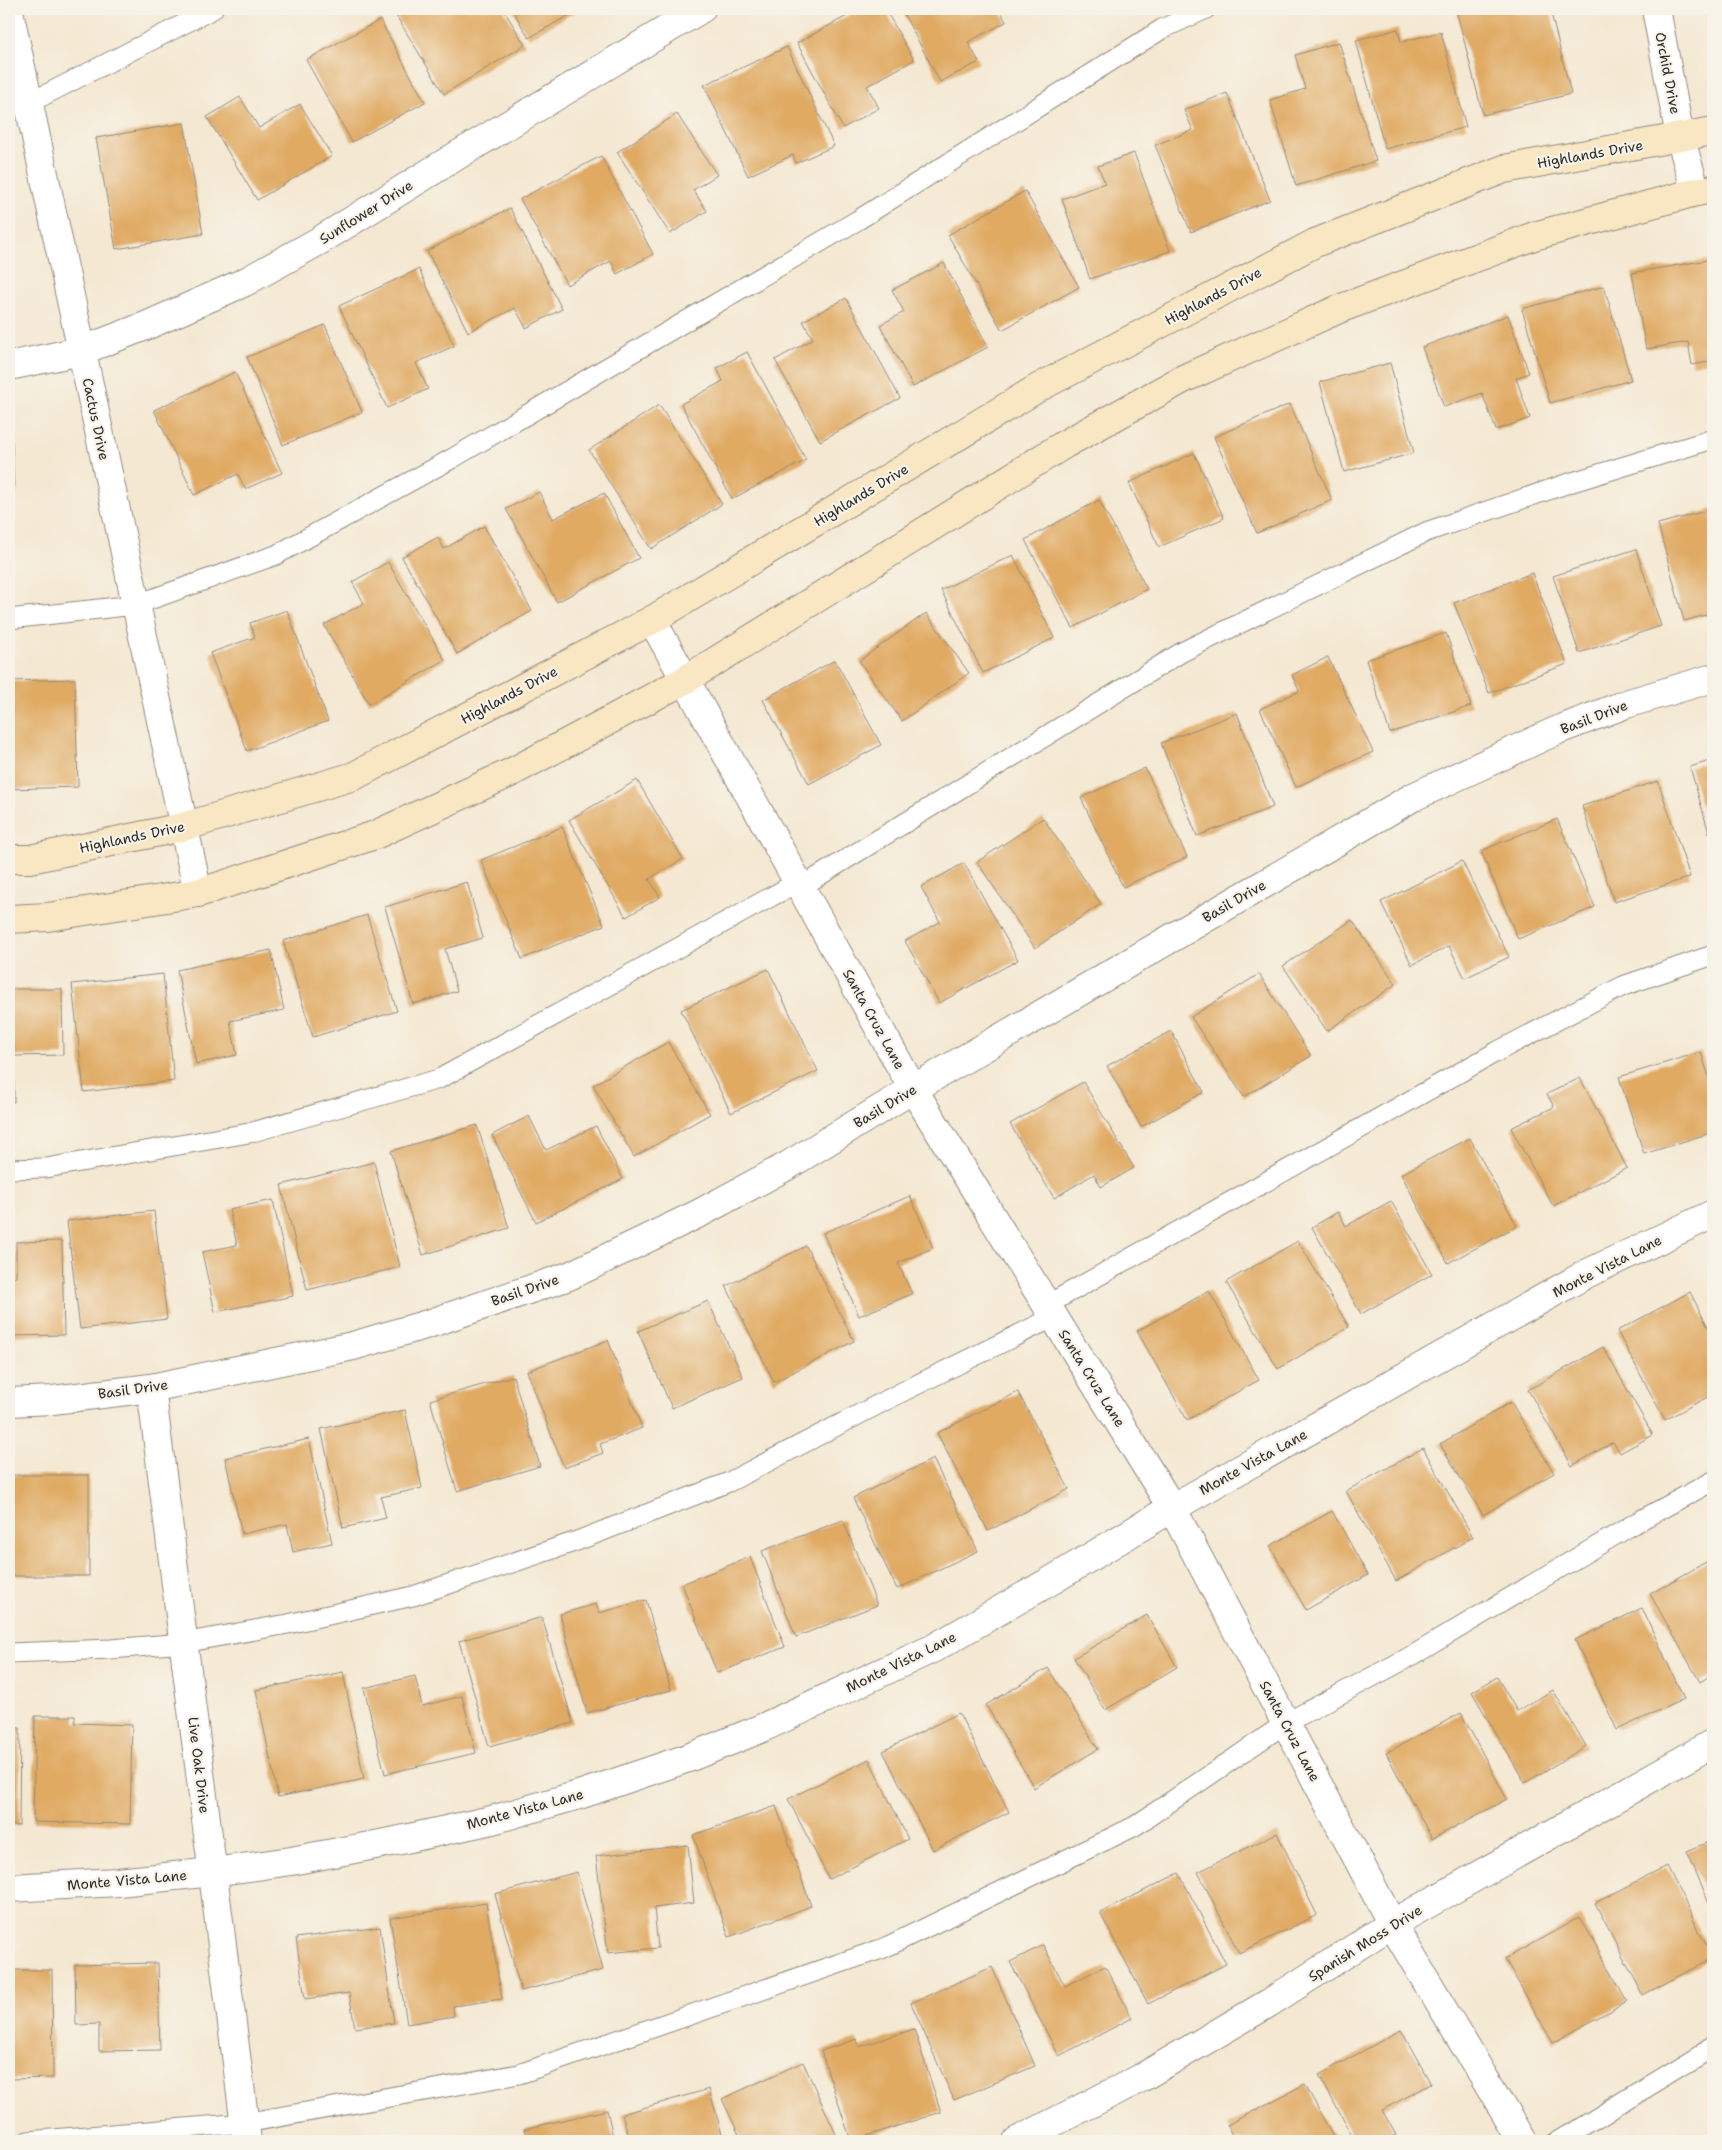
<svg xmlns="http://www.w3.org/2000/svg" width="1722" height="2150" viewBox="0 0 1722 2150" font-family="'Shantell Sans',sans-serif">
<rect width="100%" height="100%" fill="#f7f3e8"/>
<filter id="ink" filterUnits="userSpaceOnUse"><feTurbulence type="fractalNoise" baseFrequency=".02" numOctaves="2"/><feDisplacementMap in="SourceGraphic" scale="10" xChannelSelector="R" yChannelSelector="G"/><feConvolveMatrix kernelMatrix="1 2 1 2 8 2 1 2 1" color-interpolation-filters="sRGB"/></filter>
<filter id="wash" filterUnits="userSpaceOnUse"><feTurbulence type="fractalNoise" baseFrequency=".0096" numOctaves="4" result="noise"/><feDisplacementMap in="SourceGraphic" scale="20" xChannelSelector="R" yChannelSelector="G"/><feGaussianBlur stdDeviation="1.12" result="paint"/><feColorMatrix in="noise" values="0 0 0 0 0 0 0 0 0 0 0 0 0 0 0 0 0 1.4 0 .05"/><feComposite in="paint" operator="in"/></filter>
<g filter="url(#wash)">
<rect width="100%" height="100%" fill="#f4e8d2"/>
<g id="blocks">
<g fill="#e0aa63">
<polygon points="392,9 436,9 438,11 441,9 503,9 525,45 444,94"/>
<polygon points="512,9 580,9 529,38"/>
<polygon points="860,9 885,9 914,60 867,86 879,108 843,128 797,43"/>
<polygon points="901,9 999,9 1006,22 968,42 979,62 940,82"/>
<polygon points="1456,9 1550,9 1571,94 1483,115"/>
<polygon points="380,20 425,102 352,142 306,60"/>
<polygon points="1398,29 1401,42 1441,32 1466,127 1385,149 1356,40"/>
<polygon points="1339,42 1376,161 1296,186 1270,100 1305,89 1295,55"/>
<polygon points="787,47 834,146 796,163 793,155 748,176 704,85"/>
<polygon points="1227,93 1270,200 1191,232 1155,145 1193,130 1184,110"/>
<polygon points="240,97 259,128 300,104 332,156 257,200 207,117"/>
<polygon points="677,114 717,175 693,190 707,211 670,234 617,152"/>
<polygon points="184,123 203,234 116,249 96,138"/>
<polygon points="1134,153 1170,251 1090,279 1062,199 1105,183 1098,166"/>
<polygon points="601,156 653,254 617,274 611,261 567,285 520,199"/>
<polygon points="1025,191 1079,287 1002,330 948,235"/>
<polygon points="510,208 562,309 526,328 515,308 468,332 427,251"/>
<polygon points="1713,259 1713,361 1692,365 1688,342 1646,349 1632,273"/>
<polygon points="944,263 988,347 913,387 880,325 904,312 892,290"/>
<polygon points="419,269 454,346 416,363 428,389 387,408 339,306"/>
<polygon points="1604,286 1631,380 1550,403 1522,309"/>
<polygon points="846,298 900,398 820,441 775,360 813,339 803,321"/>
<polygon points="1508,315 1529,373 1516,378 1530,418 1496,430 1482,393 1444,407 1422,347"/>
<polygon points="325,325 362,412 283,445 247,357"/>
<polygon points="747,352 806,460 732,499 681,404 723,381 717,368"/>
<polygon points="1390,363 1414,453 1344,472 1320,382"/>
<polygon points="235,372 282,473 245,489 238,474 194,495 154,410"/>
<polygon points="1290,404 1332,500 1257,533 1214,437"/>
<polygon points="659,405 722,504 651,549 589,450"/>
<polygon points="9,440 12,440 14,490 9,490"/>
<polygon points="1194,453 1224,518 1159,547 1129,483"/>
<polygon points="539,492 553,519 604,493 639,558 557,602 506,509"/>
<polygon points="1099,500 1147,589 1073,628 1025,540"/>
<polygon points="1713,509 1713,613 1684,621 1658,524"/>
<polygon points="484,526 532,611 457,654 402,557 438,537 444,549"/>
<polygon points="1636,549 1661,626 1579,653 1553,576"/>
<polygon points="1013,555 1054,638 983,673 941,590"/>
<polygon points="388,562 445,660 369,704 324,625 364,603 352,582"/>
<polygon points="1532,573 1567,664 1489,693 1454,603"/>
<polygon points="287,610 328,721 247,751 210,653 255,637 250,623"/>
<polygon points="926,613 969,673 902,721 859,661"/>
<polygon points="1446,633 1471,706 1390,733 1366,660"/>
<polygon points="1328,657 1373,752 1296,787 1260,709 1299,691 1292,675"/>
<polygon points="835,660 881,745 809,784 763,700"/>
<polygon points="75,679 78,787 9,789 9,681"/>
<polygon points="1237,713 1273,807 1197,836 1161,743"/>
<polygon points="1713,760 1713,832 1709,833 1690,767"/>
<polygon points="1145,768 1187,857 1123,887 1081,798"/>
<polygon points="637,780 683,859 649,879 660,897 626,917 569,820"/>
<polygon points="1658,781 1690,877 1614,902 1582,806"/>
<polygon points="1043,818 1101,904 1035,948 977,862"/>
<polygon points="1557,819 1595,907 1518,939 1481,851"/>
<polygon points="562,827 604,925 522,959 481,860"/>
<polygon points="1462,861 1509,957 1465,978 1449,946 1412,965 1381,902"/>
<polygon points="964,863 1018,960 939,1003 905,941 940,922 921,887"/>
<polygon points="467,882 483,938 445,949 457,991 413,1004 385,907"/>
<polygon points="367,915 397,1011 313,1037 283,941"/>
<polygon points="1352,920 1396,984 1327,1031 1283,966"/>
<polygon points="271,950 284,1010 230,1021 237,1055 196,1064 177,970"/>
<polygon points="768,969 818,1071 731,1113 681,1010"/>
<polygon points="163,974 174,1081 84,1092 72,984"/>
<polygon points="1259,974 1311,1056 1244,1097 1191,1017"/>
<polygon points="9,989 62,989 63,1055 14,1056 14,1102 9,1102"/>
<polygon points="1171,1031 1204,1092 1141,1127 1107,1066"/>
<polygon points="668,1042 710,1114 634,1157 593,1085"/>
<polygon points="1701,1052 1713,1090 1713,1132 1644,1154 1619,1077"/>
<polygon points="1580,1078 1627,1168 1553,1206 1511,1128 1554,1107 1547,1094"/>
<polygon points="1083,1082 1134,1168 1101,1187 1094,1174 1054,1198 1010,1124"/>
<polygon points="529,1116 546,1150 596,1126 623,1179 536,1222 492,1135"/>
<polygon points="477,1125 509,1228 423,1255 391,1151"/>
<polygon points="1470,1138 1517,1226 1448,1263 1401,1174"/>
<polygon points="374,1162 400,1267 307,1290 281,1185"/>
<polygon points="910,1196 933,1248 898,1263 912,1294 859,1316 823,1233"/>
<polygon points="273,1200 293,1296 215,1312 202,1252 237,1245 229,1209"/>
<polygon points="1391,1201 1432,1274 1361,1314 1312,1227 1338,1212 1346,1226"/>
<polygon points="154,1211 167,1319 80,1329 67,1221"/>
<polygon points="62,1241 64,1335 9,1336 9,1277 16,1277 16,1242"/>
<polygon points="1298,1241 1349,1327 1278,1369 1226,1282"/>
<polygon points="806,1246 854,1341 774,1382 726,1286"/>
<polygon points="1209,1291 1259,1380 1187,1420 1137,1331"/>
<polygon points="1690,1292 1713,1337 1713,1394 1665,1420 1617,1331"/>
<polygon points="708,1301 743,1377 672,1408 638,1331"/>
<polygon points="608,1340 642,1428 600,1444 603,1453 564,1468 527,1371"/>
<polygon points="1603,1347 1653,1435 1620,1453 1613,1442 1572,1466 1528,1390"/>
<polygon points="513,1376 540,1466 457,1491 430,1400"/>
<polygon points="1018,1392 1069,1489 988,1531 937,1433"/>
<polygon points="1511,1402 1554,1473 1483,1515 1440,1444"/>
<polygon points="405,1410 422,1488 381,1497 386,1518 343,1528 321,1429"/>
<polygon points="309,1439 332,1543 293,1552 287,1524 242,1534 225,1458"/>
<polygon points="1423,1448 1473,1537 1396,1581 1346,1491"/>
<polygon points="933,1459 978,1551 897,1589 853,1498"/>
<rect x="9" y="1475" width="80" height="101"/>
<polygon points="1332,1511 1368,1575 1306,1610 1270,1546"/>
<polygon points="843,1520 877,1605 796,1637 762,1551"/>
<polygon points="750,1557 785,1647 717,1673 682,1584"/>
<polygon points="1713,1558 1713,1674 1700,1682 1650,1594"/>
<polygon points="646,1600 671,1690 587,1713 560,1614 596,1604 599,1613"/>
<polygon points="1642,1608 1684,1699 1617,1730 1575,1640"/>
<polygon points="1147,1615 1177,1667 1105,1710 1074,1658"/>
<polygon points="542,1617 573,1723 489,1746 459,1641"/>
<polygon points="1048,1668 1098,1749 1034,1788 986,1705"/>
<polygon points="343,1672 364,1779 278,1797 256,1690"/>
<polygon points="415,1676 422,1706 462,1696 476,1753 385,1774 364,1688"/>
<polygon points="1497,1677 1517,1711 1553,1690 1586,1746 1525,1783 1472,1692"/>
<polygon points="959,1713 1009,1812 933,1850 883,1751"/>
<polygon points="1461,1713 1507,1799 1432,1839 1386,1753"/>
<polygon points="35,1716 75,1716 75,1723 132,1725 130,1824 33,1822"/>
<polygon points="9,1728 20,1728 19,1826 9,1825"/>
<polygon points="869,1759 908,1839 829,1879 788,1799"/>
<polygon points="776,1806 811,1906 729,1937 693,1835"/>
<polygon points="1277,1833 1317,1915 1239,1953 1198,1872"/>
<polygon points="1713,1840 1713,1904 1710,1905 1687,1851"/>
<polygon points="688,1845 694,1903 654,1908 658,1948 608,1953 596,1856"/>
<polygon points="1667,1866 1713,1958 1643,1995 1595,1903"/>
<polygon points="577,1872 603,1970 521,1991 495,1894"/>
<polygon points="1179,1873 1226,1964 1148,2004 1100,1913"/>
<polygon points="486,1903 502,1999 453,2006 454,2016 407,2024 390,1918"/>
<polygon points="1580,1917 1627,2001 1553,2043 1505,1959"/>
<polygon points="380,1927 394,2023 355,2028 349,1993 305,1999 296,1938"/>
<polygon points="1043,1945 1065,1986 1105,1966 1132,2018 1059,2056 1010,1962"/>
<polygon points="158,1963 160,2050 99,2051 99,2024 76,2025 75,1965"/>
<polygon points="992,1967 1035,2066 954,2100 911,2003"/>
<polygon points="9,1970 52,1970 53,2078 9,2079"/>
<polygon points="914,2029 941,2112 851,2141 821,2051 857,2039 859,2047"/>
<polygon points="1401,2030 1431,2084 1382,2110 1396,2135 1385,2141 1355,2141 1319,2075"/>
<polygon points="803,2062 839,2141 742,2141 722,2099"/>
<polygon points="1305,2084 1335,2141 1235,2141 1227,2125"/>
<polygon points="709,2089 724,2141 630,2141 622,2114"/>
<polygon points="607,2110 614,2141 527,2141 524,2129"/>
</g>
</g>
</g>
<g filter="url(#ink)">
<use href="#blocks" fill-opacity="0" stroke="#908a7e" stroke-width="1"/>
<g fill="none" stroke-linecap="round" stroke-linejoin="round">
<g stroke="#908a7e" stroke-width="21">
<g id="lane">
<polyline points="9,106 29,103 213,9"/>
<polyline points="9,619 135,605 276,555 453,458 858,220 1162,29 1206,9"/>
<polyline points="801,887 1182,652 1426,532 1566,484 1713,439"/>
<polyline points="9,1169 46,1168 249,1133 439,1079 798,882"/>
<polyline points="1047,1305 1498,1051 1623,986 1713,955"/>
<polyline points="9,1653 111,1649 183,1643 288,1624 413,1596 577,1541 729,1482 902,1392 1054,1317"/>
<polyline points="28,2141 245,2123 519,2074 884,1948 1135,1826 1286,1723 1415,1654 1639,1521 1713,1481"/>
<polyline points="1559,2141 1713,2047"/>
</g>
</g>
<g stroke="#908a7e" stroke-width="30">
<g id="street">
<polyline points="1656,9 1680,137 1696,192"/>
<polyline points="9,11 198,893"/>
<polyline points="9,366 81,351 148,325 245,282 319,241 458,155 701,9"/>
<polyline points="652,620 913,1089 1172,1508 1392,1924 1522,2141"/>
<polyline points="151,1388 247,2141"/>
<polyline points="9,1402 53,1400 151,1388 353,1346 428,1324 569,1276 700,1213 787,1166 913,1089 1413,797 1558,730 1626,704 1713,678"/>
<polyline points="9,1888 118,1882 213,1872 291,1861 396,1841 492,1820 582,1794 688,1758 760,1729 934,1648 1054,1579 1172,1508 1588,1273 1713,1214"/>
<polyline points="1017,2141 1141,2078 1269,2003 1392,1924 1713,1743"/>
</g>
</g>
<g stroke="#908a7e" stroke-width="30">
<g id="secondary">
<polyline points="9,859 30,859 183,827 354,776 652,620 1038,388 1315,243 1504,169 1713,131"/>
<polyline points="9,919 48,917 198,893 375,835 510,773 685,680 1065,444 1183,379 1339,309 1534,236 1696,192 1713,189"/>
</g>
</g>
<use href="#lane" stroke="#fff" stroke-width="19"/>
<use href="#street" stroke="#fff" stroke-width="28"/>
<use href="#secondary" stroke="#f9e7c3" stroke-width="28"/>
</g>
</g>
<g text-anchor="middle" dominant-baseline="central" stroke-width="4.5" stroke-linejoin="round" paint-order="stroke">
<g font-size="14" fill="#2b2b2b" stroke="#f7f3e8">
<text transform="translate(1668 73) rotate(79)">Orchid Drive</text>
<text transform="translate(1590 154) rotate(-10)">Highlands Drive</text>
<text transform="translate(366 212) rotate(-32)">Sunflower Drive</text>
<text transform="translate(1213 296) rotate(-28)">Highlands Drive</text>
<text transform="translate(96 419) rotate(78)">Cactus Drive</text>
<text transform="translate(861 495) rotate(-31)">Highlands Drive</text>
<text transform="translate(509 695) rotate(-28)">Highlands Drive</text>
<text transform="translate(1594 717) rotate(-21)">Basil Drive</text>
<text transform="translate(132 837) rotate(-12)">Highlands Drive</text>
<text transform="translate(1234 901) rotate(-30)">Basil Drive</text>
<text transform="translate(874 1019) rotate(61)">Santa Cruz Lane</text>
<text transform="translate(885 1106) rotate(-31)">Basil Drive</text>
<text transform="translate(1607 1266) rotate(-27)">Monte Vista Lane</text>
<text transform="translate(525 1290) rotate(-19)">Basil Drive</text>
<text transform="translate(1092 1378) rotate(58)">Santa Cruz Lane</text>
<text transform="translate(133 1389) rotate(-8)">Basil Drive</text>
<text transform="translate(1253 1462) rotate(-29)">Monte Vista Lane</text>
<text transform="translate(901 1662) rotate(-26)">Monte Vista Lane</text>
<text transform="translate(1290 1731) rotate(62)">Santa Cruz Lane</text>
<text transform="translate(199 1765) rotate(83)">Live Oak Drive</text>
<text transform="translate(525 1809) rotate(-15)">Monte Vista Lane</text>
<text transform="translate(127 1880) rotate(-5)">Monte Vista Lane</text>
<text transform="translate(1365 1943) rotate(-32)">Spanish Moss Drive</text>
</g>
</g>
<rect width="1722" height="2150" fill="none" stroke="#f7f3e8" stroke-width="30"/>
</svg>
